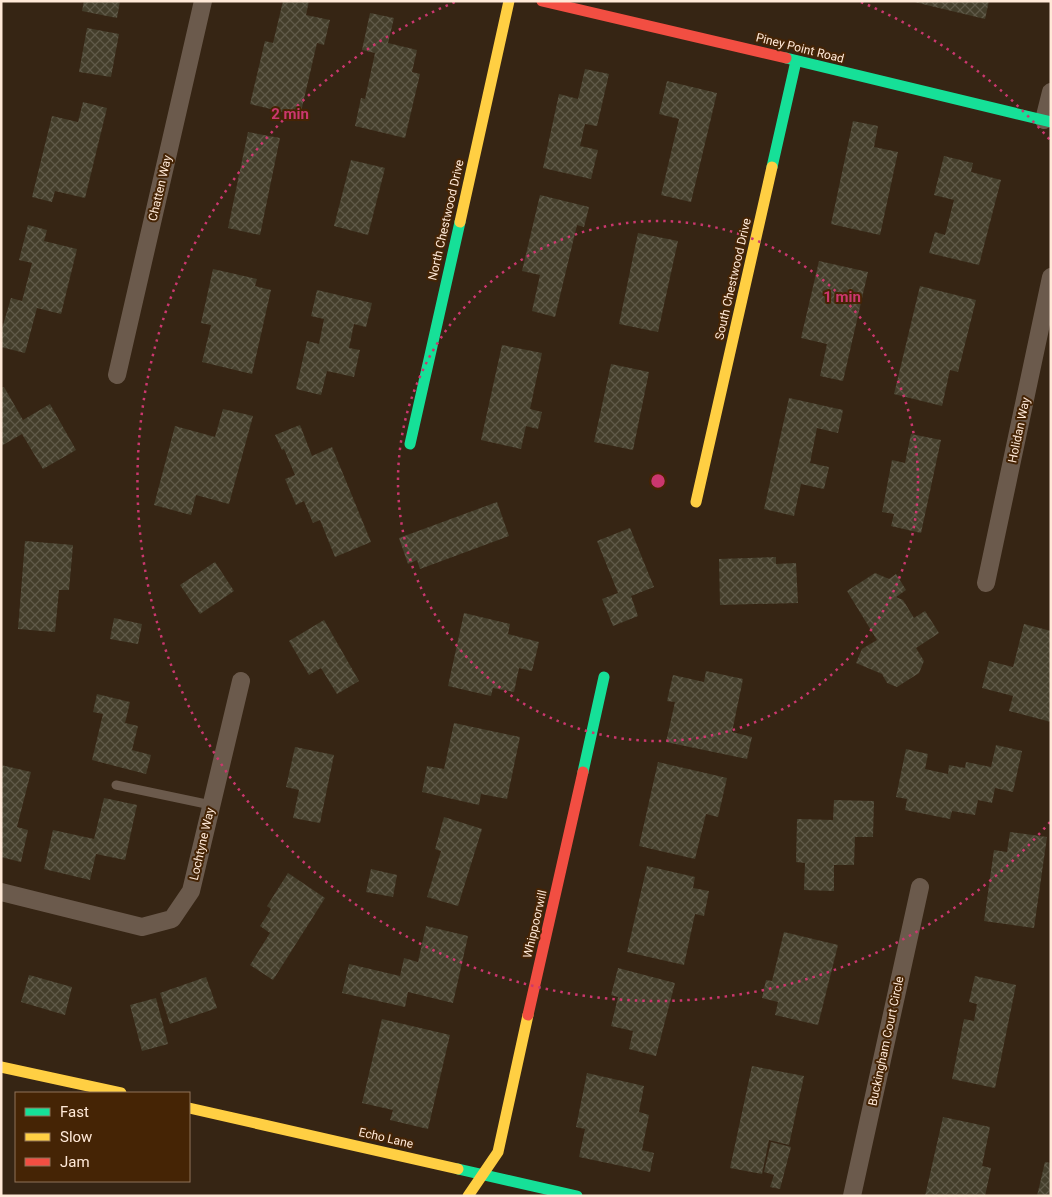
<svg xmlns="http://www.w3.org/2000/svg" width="1052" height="1197" viewBox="0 0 1052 1197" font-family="Roboto,sans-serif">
<defs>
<pattern id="building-cross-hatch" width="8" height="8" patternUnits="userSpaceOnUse" patternTransform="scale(1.25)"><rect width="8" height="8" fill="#443e2b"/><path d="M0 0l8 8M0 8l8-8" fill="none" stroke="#605a49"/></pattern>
</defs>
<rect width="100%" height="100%" fill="#362514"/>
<g fill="url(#building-cross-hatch)">
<polygon points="84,1 120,1 117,18 82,11"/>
<polygon points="283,1 309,1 306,15 330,20 324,45 317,43 300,116 250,104 265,41 273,43"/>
<polygon points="910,1 989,1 985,19"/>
<polygon points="370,13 394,18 388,43 417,50 412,72 420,74 405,138 355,126 361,98 365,99 375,53 362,50"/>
<polygon points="87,28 119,34 111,77 79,72"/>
<polygon points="585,69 609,74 597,126 585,124 580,146 598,150 591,179 543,168 559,94 578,99"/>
<polygon points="667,81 717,93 691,202 661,195 679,119 659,114"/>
<polygon points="83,102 107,108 85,198 55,191 52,202 32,197 52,116 78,122"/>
<polygon points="853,121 878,126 874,147 898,152 880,235 831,224"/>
<polygon points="248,132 280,138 260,235 228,228"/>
<polygon points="944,156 973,163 971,172 1001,180 979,265 929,253 935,232 945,235 954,200 934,195"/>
<polygon points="351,160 385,168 368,235 334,226"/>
<polygon points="540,195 589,207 584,227 577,225 555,317 532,311 540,275 522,271"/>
<polygon points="28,225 47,230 44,241 77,249 61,314 37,308 25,353 1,347 1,332 11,298 22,301 32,263 19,260"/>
<polygon points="638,233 678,241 658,332 619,324"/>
<polygon points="819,261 868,272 843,381 820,376 827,344 801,338"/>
<polygon points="213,269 257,279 255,286 271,290 252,374 202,362 211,325 201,323"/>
<polygon points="920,286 976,300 958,372 950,370 942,406 894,394"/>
<polygon points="317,290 372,303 366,327 354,324 349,348 360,350 354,377 327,371 321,395 296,389 307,341 319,344 324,319 311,316"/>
<polygon points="502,345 542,353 530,409 542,412 538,429 526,426 521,449 481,440"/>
<polygon points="611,364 649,372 633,450 594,442"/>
<polygon points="4,387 23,420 50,404 76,450 43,469 22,434 1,446 1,388"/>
<polygon points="789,398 843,410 838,433 817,428 810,463 829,467 824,489 801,484 794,516 764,509"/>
<polygon points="223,409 253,416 229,504 196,495 191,515 154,505 175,426 215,437"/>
<polygon points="300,425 312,456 332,447 371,542 335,557 320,520 313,523 304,501 296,505 285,479 295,475 284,449 282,450 275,435"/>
<polygon points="911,434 941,440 921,533 891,526 894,514 882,512 892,460 905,463"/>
<polygon points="497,502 509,536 420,569 417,560 408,564 399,538"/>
<polygon points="630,528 654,587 631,596 638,616 613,626 602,599 618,593 597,541"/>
<polygon points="25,541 73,545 69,590 59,590 55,632 18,629"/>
<polygon points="776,557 776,564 796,563 798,603 720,605 719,559"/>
<polygon points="215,562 234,591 200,614 180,585"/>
<polygon points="875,573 889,579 896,574 906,590 896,597 903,600 914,618 925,611 939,633 916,648 924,661 919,673 897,687 887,683 882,674 856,663 862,649 877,640 847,591"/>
<polygon points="464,613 510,624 508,634 539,642 532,671 519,668 514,692 493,688 491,696 448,686"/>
<polygon points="114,618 142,624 138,644 110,639"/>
<polygon points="324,620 359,681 337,694 321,668 309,675 289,641"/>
<polygon points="1024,624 1051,631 1051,722 1009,711 1013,696 982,688 989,661 1013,667"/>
<polygon points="706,671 743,679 732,732 752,737 747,759 666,742 675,702 667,701 673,675 704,682"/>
<polygon points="97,694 130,702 125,723 138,726 132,750 151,755 146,774 92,760 103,714 93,712"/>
<polygon points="454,723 520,737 507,799 481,794 479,805 422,792 427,766 444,769"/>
<polygon points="996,745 1022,751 1013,792 995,788 992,803 978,800 975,815 952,811 950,819 905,810 907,799 896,797 906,749 928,754 925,769 948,774 949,765 965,768 966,762 991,767"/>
<polygon points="295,747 334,755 320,823 293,818 299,790 286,787"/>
<polygon points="658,762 727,778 718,817 706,814 695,859 639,846"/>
<polygon points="1,765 31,772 17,827 28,830 21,862 1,857"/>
<polygon points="104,798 137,805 125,860 96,854 90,880 44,869 53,830 94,839"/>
<polygon points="834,800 874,801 873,837 855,837 854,865 834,865 834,891 804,890 805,863 796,862 797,819 833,820"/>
<polygon points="444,817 482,829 458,906 427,897 441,851 435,849"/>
<polygon points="1010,832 1047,837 1034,928 984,921 994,850 1007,852"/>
<polygon points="647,866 695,877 693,888 709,891 704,916 695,914 684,965 627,952"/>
<polygon points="371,869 397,875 393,897 366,892"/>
<polygon points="288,873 325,898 273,980 250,965 270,933 260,926 271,909 267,906"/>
<polygon points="426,926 468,936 453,1003 408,992 405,1007 342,993 349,964 400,976 404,958 418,962"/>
<polygon points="784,932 838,945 818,1025 775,1015 778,1002 762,998 766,980 772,981"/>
<polygon points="618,968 675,983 656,1056 629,1049 633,1031 611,1026 618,997 611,995"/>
<polygon points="29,975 72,987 65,1015 21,1002"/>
<polygon points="975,976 1016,985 995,1088 952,1079 964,1019 974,1021 977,1004 969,1002"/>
<polygon points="206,977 217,1008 170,1024 160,993"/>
<polygon points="156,998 168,1044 142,1051 130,1005"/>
<polygon points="382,1019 450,1035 428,1129 390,1120 393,1110 362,1103"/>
<polygon points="752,1066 804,1076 789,1145 769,1140 762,1174 730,1168"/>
<polygon points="587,1073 644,1086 639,1112 649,1115 642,1150 654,1153 650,1172 579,1157 585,1129 576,1127"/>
<polygon points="943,1117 990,1127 982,1166 991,1168 985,1196 925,1196"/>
<polygon points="771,1142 791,1147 780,1189 770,1187 774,1175 764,1172"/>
<polygon points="1045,1162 1051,1163 1051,1196 1037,1196"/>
</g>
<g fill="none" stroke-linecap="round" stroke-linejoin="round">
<polyline stroke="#6b5a4c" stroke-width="9" points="116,785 211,805"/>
<g stroke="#6b5a4c" stroke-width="18">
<polyline points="1044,120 1051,92"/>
<polyline points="117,375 203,1"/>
<polyline points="986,583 1051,277"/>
<polyline points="1,892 142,927 172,919 191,891 241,681"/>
<polyline points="852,1196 920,887"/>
</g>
<g stroke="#16e098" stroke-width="11">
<polyline points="786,58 1051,122"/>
<polyline points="772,167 796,61"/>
<polyline points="410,444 460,222"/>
<polyline points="583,772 604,677"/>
<polyline points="458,1169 577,1196"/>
</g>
<g stroke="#ffcf43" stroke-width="11">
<polyline points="460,222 509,1"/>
<polyline points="696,502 772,167"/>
<polyline points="1,1067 121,1093"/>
<polyline points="189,1108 458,1169"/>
<polyline points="468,1196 498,1152 528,1015"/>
</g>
<g stroke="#f24e42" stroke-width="11">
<polyline points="542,1 786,58"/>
<polyline points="528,1015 583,772"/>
</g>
</g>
<g fill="none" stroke="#cb376e" stroke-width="2.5" stroke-dasharray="2.5 5">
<circle cx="658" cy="481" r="260"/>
<path d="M1050 822A520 520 0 1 1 455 2M861 2A520 520 0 0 1 1050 140"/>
</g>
<g text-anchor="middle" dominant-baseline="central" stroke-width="4" stroke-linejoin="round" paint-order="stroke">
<g font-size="12" fill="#ffe9d8" stroke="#452405">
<text transform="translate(800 48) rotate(14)">Piney Point Road</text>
<text transform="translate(160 188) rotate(-77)">Chatten Way</text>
<text transform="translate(446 220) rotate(-77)">North Chestwood Drive</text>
<text transform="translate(733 279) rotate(-77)">South Chestwood Drive</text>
<text transform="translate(1019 430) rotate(-78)">Holidan Way</text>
<text transform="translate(202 844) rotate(-77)">Lochtyne Way</text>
<text transform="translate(535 924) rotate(-77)">Whippoorwill</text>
<text transform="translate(886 1041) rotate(-78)">Buckingham Court Circle</text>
<text transform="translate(386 1138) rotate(13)">Echo Lane</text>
</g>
</g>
<circle cx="658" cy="481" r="8" fill="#cb376e" stroke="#452405" stroke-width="2.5"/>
<g font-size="15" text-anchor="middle" font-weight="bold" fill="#cb376e" stroke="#452405" stroke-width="4" stroke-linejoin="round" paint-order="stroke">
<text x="290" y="119">2 min</text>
<text x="842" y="302">1 min</text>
</g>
<rect width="1052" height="1197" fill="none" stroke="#ffe9d8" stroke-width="5"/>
<rect x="15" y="1092" width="175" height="90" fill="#452405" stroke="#8f7359"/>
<rect x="25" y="1108" width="25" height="8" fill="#16e098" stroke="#8f7359"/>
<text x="60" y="1117" font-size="15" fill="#ffe9d8">Fast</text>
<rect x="25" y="1133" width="25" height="8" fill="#ffcf43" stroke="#8f7359"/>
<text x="60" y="1142" font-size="15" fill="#ffe9d8">Slow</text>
<rect x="25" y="1158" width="25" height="8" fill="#f24e42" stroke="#8f7359"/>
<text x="60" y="1167" font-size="15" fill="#ffe9d8">Jam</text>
</svg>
